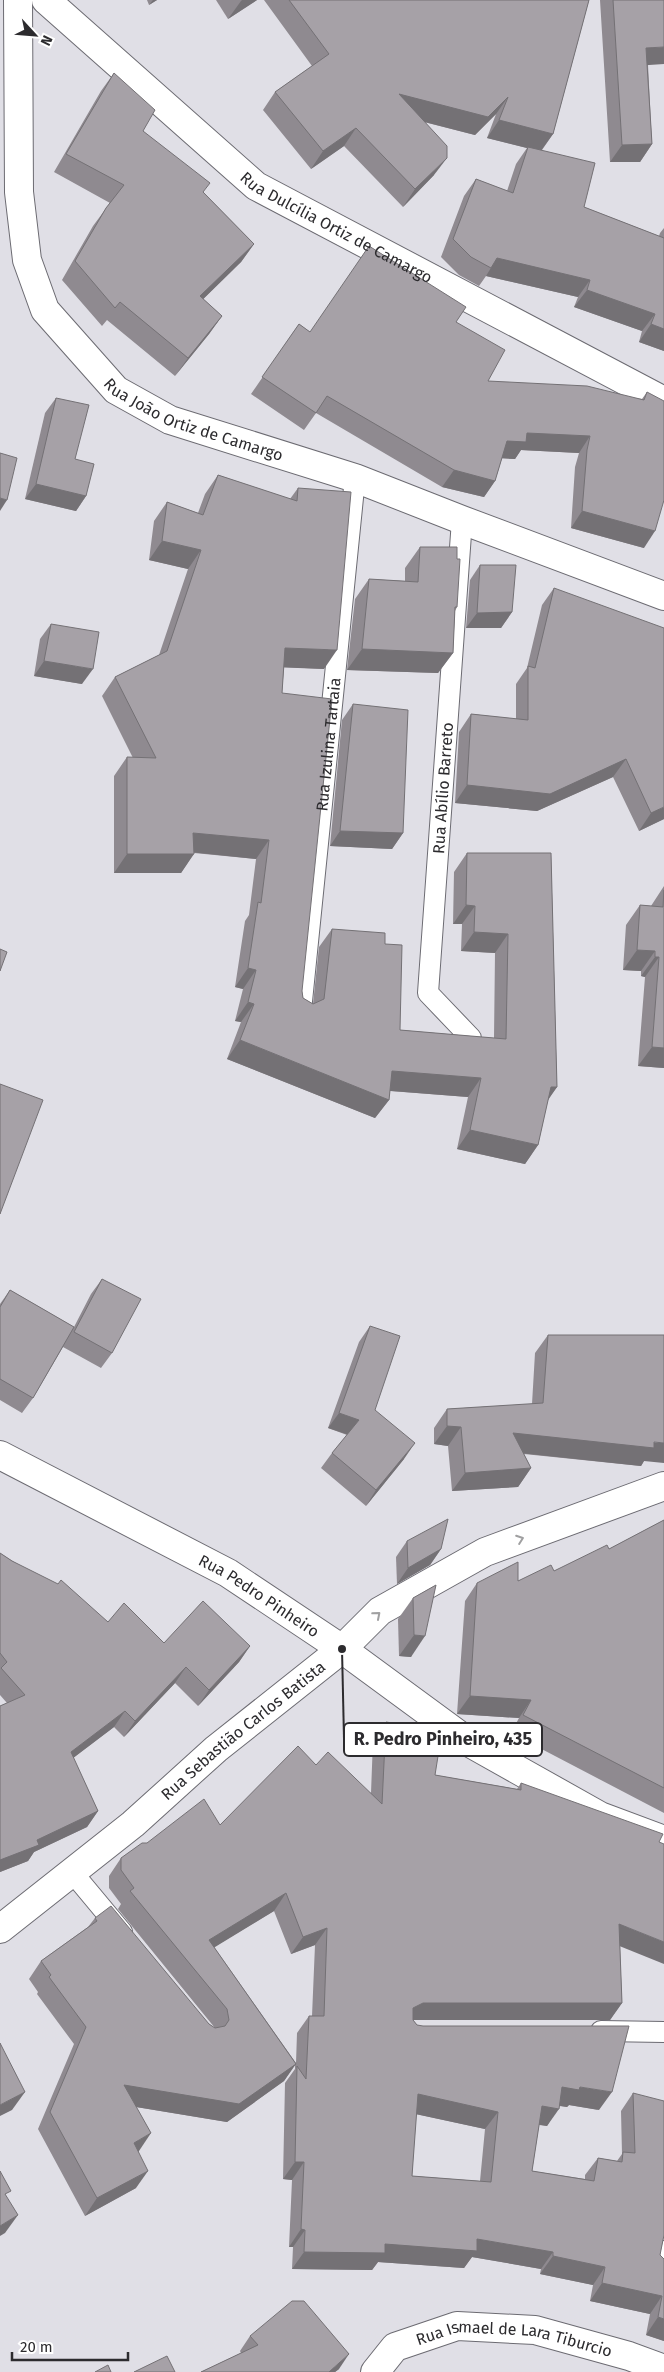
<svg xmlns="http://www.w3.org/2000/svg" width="664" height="2372" viewBox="0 0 664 2372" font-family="'Fira Sans',sans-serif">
<rect width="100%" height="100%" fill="#e0dfe6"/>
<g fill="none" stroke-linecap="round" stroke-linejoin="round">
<g stroke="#6c6b72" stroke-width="22">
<g id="lane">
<polyline points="462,520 428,993 471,1038"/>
<path id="s1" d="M301,1011L355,478"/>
<polyline points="72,1872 122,1932"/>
<polyline points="601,2031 664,2032"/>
<polyline points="659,2269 664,2251"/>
</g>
</g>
<g stroke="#6c6b72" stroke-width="30">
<g id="street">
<path id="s2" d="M46,0L256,186L664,401"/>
<path id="s3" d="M0,1929L133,1824L216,1749L342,1649L380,1611L485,1552L664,1486"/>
<path id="s4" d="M375,2372L395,2347L457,2326L535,2330L629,2356L664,2369"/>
</g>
</g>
<g stroke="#6c6b72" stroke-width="30">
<g id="secondary">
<path id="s5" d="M18,0L19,192L27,260L45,310L116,390L170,420L355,478L462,520L664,596"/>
<path id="s6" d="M0,1455L228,1573L342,1649L470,1743L600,1816L664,1840"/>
</g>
</g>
<use href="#lane" stroke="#fff" stroke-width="20"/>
<use href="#street" stroke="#fff" stroke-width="28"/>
<use href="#secondary" stroke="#fff" stroke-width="28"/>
</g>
<g fill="#8f8a90" fill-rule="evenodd">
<polygon points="147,0 157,0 149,5"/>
<polygon points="216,0 257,0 228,19"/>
<polygon points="264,0 589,0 553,134 542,150 584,207 659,236 660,233 664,228 664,351 639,342 642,331 574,307 578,297 486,276 479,286 459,275 441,257 464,196 476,179 507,191 516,164 527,148 487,138 496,114 475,135 424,122 434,175 403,207 344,146 311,169 263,110 275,92 312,66"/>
<polygon points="600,0 664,0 648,65 652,144 640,162 610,162"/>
<polygon points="114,73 143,131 254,244 241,262 203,299 222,316 209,334 175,376 107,320 102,326 62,280 93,226 110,203 54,172 101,91"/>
<polygon points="456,322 488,381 642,399 647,392 644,548 571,528 575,467 579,453 521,450 515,459 502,458 495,481 484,497 442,487 316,413 304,430 251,394 299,324 310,332"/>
<polygon points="56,398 86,496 76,511 25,499 45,413"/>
<polygon points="218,475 290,499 298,488 324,669 284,667 282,693 302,991 303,998 313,1004 319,947 332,929 385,944 400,1030 494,1038 495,953 461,951 462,924 453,924 454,872 467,853 551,853 557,1087 548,1099 538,1145 525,1164 457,1149 468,1097 390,1091 389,1100 375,1118 227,1059 241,1022 235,1021 243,989 235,987 245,921 249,915 256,859 194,853 181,873 114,873 114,776 127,757 133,758 102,696 115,677 159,655 188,569 149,560 154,521 167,502 198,513 205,494"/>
<polygon points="420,547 457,559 457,607 455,611 453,653 438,673 347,670 355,599 369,579 405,581 405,568"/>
<polygon points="480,565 512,612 501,628 466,628 470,580"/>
<polygon points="554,588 664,819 639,831 613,777 537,811 455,803 459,732 471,714 516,719 516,684 527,668 542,605"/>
<polygon points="51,624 82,684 34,676 40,639"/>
<polygon points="353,704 403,833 392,849 330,846 342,720"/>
<polygon points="664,886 664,1068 638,1066 645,977 641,976 641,971 623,970 626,925 640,905 651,906"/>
<polygon points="102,1279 112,1353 101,1368 63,1347 33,1398 22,1413 0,1400 0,1304 10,1290 74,1327 91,1294"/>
<polygon points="370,1326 375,1410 404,1459 366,1506 321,1468 332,1453 347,1435 328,1428 359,1342"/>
<polygon points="548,1335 644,1461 641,1466 524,1454 531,1468 518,1487 452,1491 448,1446 434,1444 434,1428 447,1409 532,1404 535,1353"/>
<polygon points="664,1520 664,1813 511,1733 519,1718 457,1714 465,1601 477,1583 518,1581 554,1571 609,1549"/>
<polygon points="407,1541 441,1549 430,1565 397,1584 396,1557"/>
<polygon points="0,1553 108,1622 164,1643 250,1646 239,1662 198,1706 175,1683 124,1737 114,1727 73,1758 98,1811 87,1827 34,1852 28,1861 0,1872 0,1706 7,1703 0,1695"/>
<polygon points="436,1585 411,1657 399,1656 398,1619 413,1598"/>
<path d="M386,1722L435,1775L517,1789L521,1783L659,1842L620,1946L622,2003L610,2020H413L417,2025L599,2110L569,2105L567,2107L559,2106L547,2126L539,2125L532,2171L585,2179V2175L598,2158L617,2161L622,2154L621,2111L633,2093L663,2240L660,2255L664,2341L646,2335L650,2314L590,2301L593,2285L540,2274L541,2269L472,2257L464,2268L378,2262L372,2270L292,2269L293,2247H289L292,2180L283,2179L285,2083L295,2069V2064L284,2081L227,2122L136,2107L139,2151L136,2188L85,2216L38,2129L74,2044L37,1994L38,1992L29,1979L41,1961L88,1927L95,1918L209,2024L215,2028L118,1909L121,1904L109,1888V1876L121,1858L147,1843L220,1825L316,1765L371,1793L373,1740ZM274,1911L291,1954L315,1945L312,2016H309L297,2033L296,2063L214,1947ZM416,2114L485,2129L480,2181L412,2176Z"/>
<polygon points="250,2336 339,2369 335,2372 201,2372 241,2353 240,2351"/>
</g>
<g fill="#747175">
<polygon points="153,0 157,0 149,5"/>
<polygon points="242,0 257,0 228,19 241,1"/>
<polygon points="664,47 664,64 634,66 646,48"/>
<polygon points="399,94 508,97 496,114 475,135 386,112"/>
<polygon points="499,120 553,134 540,152 528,147 527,148 487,138"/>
<polygon points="356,128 344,146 311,169 323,151"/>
<polygon points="652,144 640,162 610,162 622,145"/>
<polygon points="447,158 434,175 403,207 415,189"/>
<polygon points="254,244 241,262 187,315 200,296"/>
<polygon points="497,258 590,280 578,297 486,276"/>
<polygon points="587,290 655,314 642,331 574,307"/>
<polygon points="222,316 209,334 175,376 188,358"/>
<polygon points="651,324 664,329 664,351 639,342"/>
<polygon points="527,433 590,436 579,453 521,450 515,459 496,458 507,441"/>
<polygon points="454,470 495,481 484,497 442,487"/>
<polygon points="36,484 86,496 76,511 25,499"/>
<polygon points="0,498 7,500 0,511"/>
<polygon points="582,511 655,531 644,548 571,528"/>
<polygon points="162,541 201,550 188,569 149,560"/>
<polygon points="512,612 501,628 466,628 477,613"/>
<polygon points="285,648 337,650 324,669 272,667"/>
<polygon points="362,649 453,653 438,673 347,670"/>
<polygon points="44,661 93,669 82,684 34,676"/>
<polygon points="626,759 613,777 537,811 455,803 467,785"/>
<polygon points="664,807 664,819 639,831 651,813"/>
<polygon points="340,831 403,833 392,849 330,846"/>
<polygon points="193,833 269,840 256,859 180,851"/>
<polygon points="127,854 194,854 181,873 114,873"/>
<polygon points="466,905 475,906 462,924 453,924"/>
<polygon points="474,932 508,934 495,953 461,951"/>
<polygon points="637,950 655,951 641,971 623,970"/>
<polygon points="655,957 659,957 645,977 641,976"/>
<polygon points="248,968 256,970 243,989 235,987"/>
<polygon points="248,1002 254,1004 241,1022 235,1021"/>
<polygon points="240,1040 389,1100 375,1118 227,1059"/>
<polygon points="652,1047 664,1048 664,1068 638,1066"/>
<polygon points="392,1071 481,1078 468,1097 379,1090"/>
<polygon points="551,1087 557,1087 544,1106"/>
<polygon points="470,1130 538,1145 525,1164 457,1149"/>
<polygon points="339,1413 359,1420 349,1435 328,1428"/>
<polygon points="447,1426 461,1427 448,1446 434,1444"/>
<polygon points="513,1433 664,1443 664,1463 644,1461 641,1466 500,1451"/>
<polygon points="415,1443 404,1459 366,1506 376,1490"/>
<polygon points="531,1468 518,1487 452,1491 465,1473"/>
<polygon points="441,1549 430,1565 397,1584 408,1568"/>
<polygon points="414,1635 425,1636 411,1657 399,1656"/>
<polygon points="250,1646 239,1662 198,1706 209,1690"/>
<polygon points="186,1667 175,1683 124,1737 135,1721"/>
<polygon points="470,1696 531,1700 519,1718 457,1714"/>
<polygon points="125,1711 114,1727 60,1768 71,1752"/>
<polygon points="98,1811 87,1827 34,1852 28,1861 0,1872 0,1860 37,1840"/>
<polygon points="286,1893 274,1911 197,1958 209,1940"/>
<polygon points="619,1924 664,1942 664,1964 607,1941"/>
<polygon points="327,1928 315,1945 291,1954 303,1937"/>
<polygon points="423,2003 622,2003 610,2020 411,2020 413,2008"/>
<polygon points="296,2064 284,2081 227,2122 112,2103 124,2085"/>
<polygon points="562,2087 580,2087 612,2092 599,2110 569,2105 567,2107 550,2104"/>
<polygon points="25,2092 12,2110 0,2116 0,2105"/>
<polygon points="418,2094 498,2112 485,2129 406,2112"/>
<polygon points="542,2106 559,2109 547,2126 530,2123"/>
<polygon points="151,2133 139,2151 121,2160 134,2143"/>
<polygon points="295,2162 304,2162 292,2180 283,2179"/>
<polygon points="148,2171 136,2188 85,2216 97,2198"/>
<polygon points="18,2215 5,2233 0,2236 0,2226"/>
<polygon points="301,2229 305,2230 293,2247 289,2247"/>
<polygon points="477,2239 553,2252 541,2269 472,2257 464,2268 378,2262 372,2270 292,2269 304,2252 385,2244"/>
<polygon points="553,2256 605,2267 593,2285 540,2274"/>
<polygon points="602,2283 662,2296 650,2314 590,2301"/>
<polygon points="658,2317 664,2319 664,2341 646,2335"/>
<polygon points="349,2354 339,2369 335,2372 329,2372"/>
</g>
<g fill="#a6a1a7" stroke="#747175" fill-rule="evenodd">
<polygon points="289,0 589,0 553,134 499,120 508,97 488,117 399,94 447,146 447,158 415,189 356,128 323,151 275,92 329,54"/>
<polygon points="613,0 664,0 664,47 646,48 652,144 622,145"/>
<polygon points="114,73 155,110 143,131 210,183 203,192 254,244 200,296 222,316 188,358 120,302 115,308 75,261 106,208 124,185 66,154"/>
<polygon points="528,147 595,163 584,207 664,238 664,329 651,324 655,314 587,290 590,280 497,258 491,268 471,257 453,239 476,179 513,193"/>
<polygon points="369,246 466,307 456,322 505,350 488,381 587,386 644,400 647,392 664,401 664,500 655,531 582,511 587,450 590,436 527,433 526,442 507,441 495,481 454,470 327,396 316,413 262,377 299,324 310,332"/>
<polygon points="56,398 89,405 75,459 94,464 86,496 36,484"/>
<polygon points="0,453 17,458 7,500 0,498"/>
<polygon points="218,475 297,501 298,488 351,492 337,650 285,648 282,693 332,699 302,991 303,998 313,1004 324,999 332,929 385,933 385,944 402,945 400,1030 506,1039 508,934 474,932 475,906 466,905 467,853 551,853 557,1087 551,1087 538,1145 470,1130 481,1078 392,1071 389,1100 240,1040 254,1004 248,1002 256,970 248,968 258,902 261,903 269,840 193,833 194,854 127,854 127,757 156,758 115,677 167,651 201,550 162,541 167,502 203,515"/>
<polygon points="420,547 457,547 457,559 460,559 457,607 455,607 453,653 362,649 369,579 418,582"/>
<polygon points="480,565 516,565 512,612 477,613"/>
<polygon points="554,588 664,628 664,807 651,813 626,759 550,794 467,785 471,714 528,720 528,666 535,668"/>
<polygon points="51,624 99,632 93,669 44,661"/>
<polygon points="353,704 408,710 403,833 340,831"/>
<polygon points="664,890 664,1048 652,1047 659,957 655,957 655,951 637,950 640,905 663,907"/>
<polygon points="0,949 7,952 0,971"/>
<polygon points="0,1084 43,1100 0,1214"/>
<polygon points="102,1279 141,1299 112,1353 74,1332"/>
<polygon points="10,1290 74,1327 33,1398 0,1379 0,1307"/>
<polygon points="370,1326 400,1336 375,1410 415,1443 376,1490 332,1453 359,1420 339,1413"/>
<polygon points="548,1335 664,1335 664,1443 654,1442 654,1448 513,1433 531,1468 465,1473 461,1427 447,1426 447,1409 543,1403"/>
<polygon points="448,1519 441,1549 408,1568 407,1541"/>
<polygon points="664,1520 664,1788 523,1715 531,1700 470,1696 477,1583 518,1562 518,1581 551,1565 554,1571 607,1545 609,1549"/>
<polygon points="0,1553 12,1561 58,1584 61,1580 108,1622 124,1603 164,1643 203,1601 250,1646 209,1690 186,1667 135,1721 125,1711 71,1752 98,1811 37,1840 39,1845 0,1860 0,1706 25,1695 1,1668 7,1662 0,1653"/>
<polygon points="436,1585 425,1636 414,1635 413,1598"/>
<path d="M386,1722L442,1731L435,1775L521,1790V1783L663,1834L659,1842L664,1844V1942L619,1924L622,2003H423L413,2008V2020L417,2025L423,2026H629L612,2092L580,2087L579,2090L562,2087L559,2109L542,2106L532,2171L594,2181L598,2158L622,2162L623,2152L635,2153L633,2093L664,2101V2235L660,2255L664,2259V2319L658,2317L662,2296L602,2283L605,2267L553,2256V2252L477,2239V2251L385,2244V2253L304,2252L305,2230L301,2229L304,2162H295L297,2066L306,2079L309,2016H324L327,1928L303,1937L286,1893L209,1940L296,2064L239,2104L124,2085L151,2133L134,2143L148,2171L97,2198L50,2112L86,2027L49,1977L51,1975L41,1961L97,1921L95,1918L111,1906L209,2024L215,2028L225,2026L229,2020L227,2009L130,1891L134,1888L121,1870V1858L142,1843H147L204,1799L220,1825L298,1746L316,1765L328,1752L382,1804ZM418,2094L498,2112L491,2182L412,2176Z"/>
<polygon points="0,2043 25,2092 0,2105"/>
<polygon points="0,2171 11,2191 5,2194 18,2215 0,2226"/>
<polygon points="292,2301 304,2301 349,2354 329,2372 201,2372 258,2345 250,2336"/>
<polygon points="167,2356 175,2372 134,2372"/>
<polygon points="108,2365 111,2372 95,2372"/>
</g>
<defs><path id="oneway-chevron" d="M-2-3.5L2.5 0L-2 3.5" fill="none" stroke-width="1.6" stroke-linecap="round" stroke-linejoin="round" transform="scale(1.25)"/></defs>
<g stroke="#a0a0a1">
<use href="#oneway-chevron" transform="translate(520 1539) rotate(-20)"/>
<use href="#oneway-chevron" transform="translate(377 1615) rotate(-41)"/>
</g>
<g text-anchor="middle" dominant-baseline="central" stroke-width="4.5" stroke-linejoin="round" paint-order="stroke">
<g font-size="16" fill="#2c2b2e" stroke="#fff">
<text stroke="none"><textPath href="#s2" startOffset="371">Rua Dulcília Ortiz de Camargo</textPath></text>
<text stroke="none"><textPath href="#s5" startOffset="504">Rua João Ortiz de Camargo</textPath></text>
<text stroke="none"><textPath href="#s1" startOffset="268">Rua Izulina Tartaia</textPath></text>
<text transform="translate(443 788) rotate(-86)">Rua Abílio Barreto</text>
<text stroke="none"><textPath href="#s6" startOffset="295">Rua Pedro Pinheiro</textPath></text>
<text stroke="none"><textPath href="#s3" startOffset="314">Rua Sebastião Carlos Batista</textPath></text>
<text stroke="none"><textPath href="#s4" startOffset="155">Rua Ismael de Lara Tiburcio</textPath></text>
</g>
</g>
<path fill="none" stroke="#2c2b2e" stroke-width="2" d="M342 1649L344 1739"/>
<circle fill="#2c2b2e" stroke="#fff" stroke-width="2" cx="342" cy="1649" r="5"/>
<rect fill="#fff" stroke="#2c2b2e" stroke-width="2" x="344" y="1723" width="198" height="33" rx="5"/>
<g font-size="18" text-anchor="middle" font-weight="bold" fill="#2c2b2e">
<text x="443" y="1745">R. Pedro Pinheiro, 435</text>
</g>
<g transform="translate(35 35) rotate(116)" stroke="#ffffff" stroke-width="4" paint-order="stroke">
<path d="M0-4L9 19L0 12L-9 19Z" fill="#2c2b2e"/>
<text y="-8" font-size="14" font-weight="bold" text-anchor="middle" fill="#2c2b2e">N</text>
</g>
<path d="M12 2352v8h116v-8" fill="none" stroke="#2c2b2e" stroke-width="2.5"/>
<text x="20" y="2352" font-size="15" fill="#2c2b2e" stroke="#ffffff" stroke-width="4" paint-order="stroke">20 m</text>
</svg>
